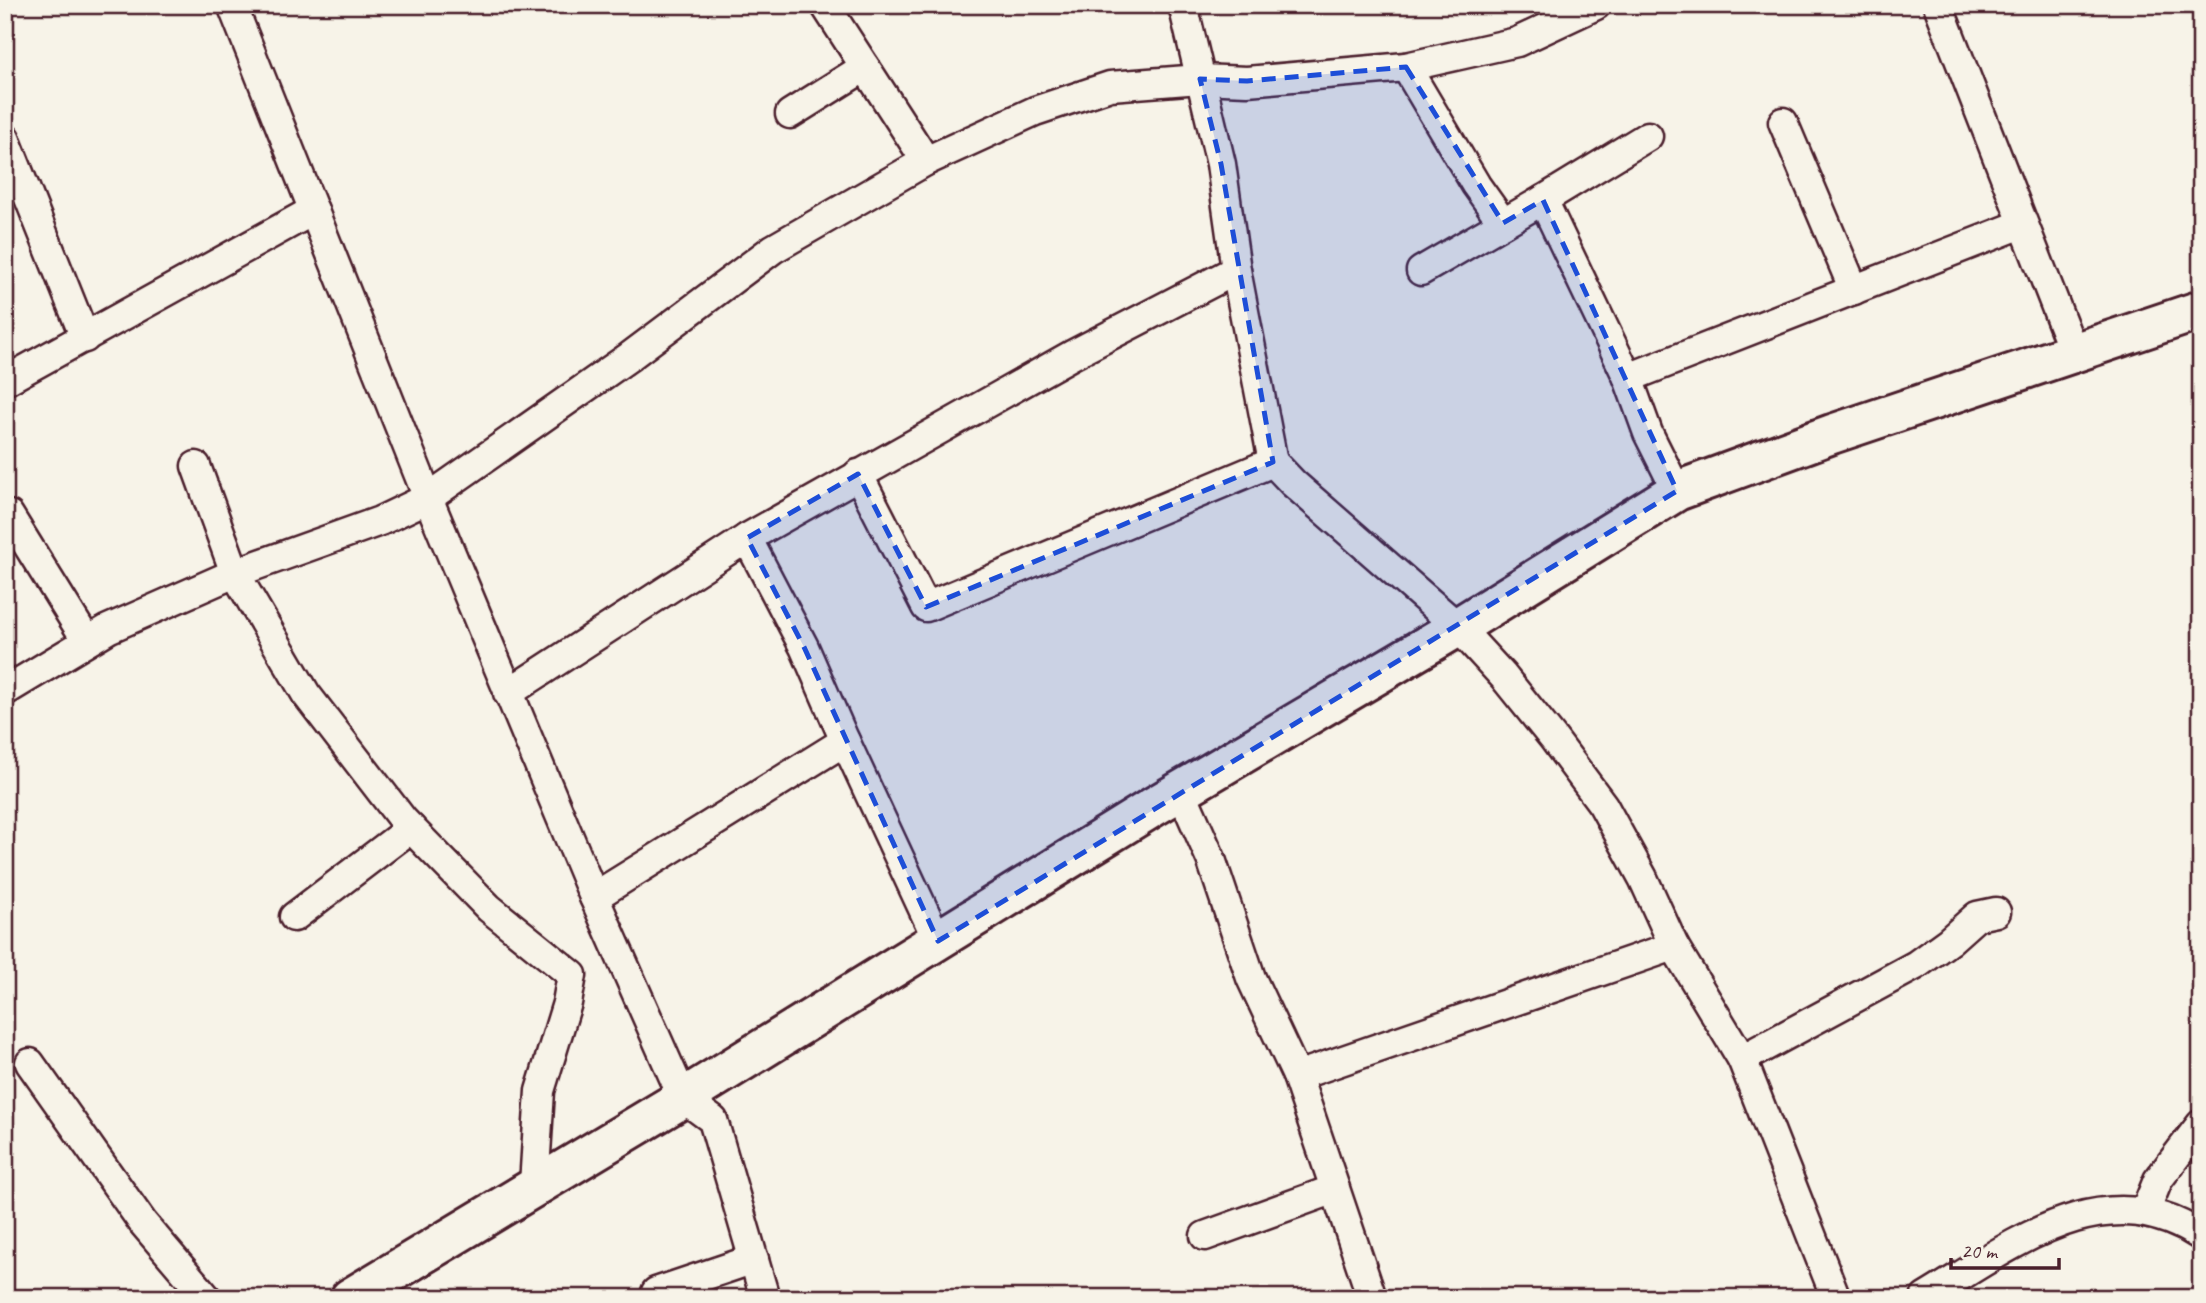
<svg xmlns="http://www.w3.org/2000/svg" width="2206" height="1303" viewBox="0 0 2206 1303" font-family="Caveat,sans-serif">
<rect width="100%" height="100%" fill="#f7f3e8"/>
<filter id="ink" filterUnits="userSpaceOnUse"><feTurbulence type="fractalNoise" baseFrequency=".0143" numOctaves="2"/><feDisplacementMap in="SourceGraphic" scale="14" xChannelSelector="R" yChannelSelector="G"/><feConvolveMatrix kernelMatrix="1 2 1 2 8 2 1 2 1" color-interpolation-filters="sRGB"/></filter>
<g filter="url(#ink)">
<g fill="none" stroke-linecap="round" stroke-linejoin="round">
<g stroke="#4a1f2b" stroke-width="33">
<g id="street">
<polyline points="232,5 428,498 594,897 683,1098 713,1120 765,1298"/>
<polyline points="825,5 926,161"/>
<polyline points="1183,5 1221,164 1236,270 1273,462 1293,483 1458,627 1503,676 1553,738 1603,805 1643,878 1674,946 1742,1059 1836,1298"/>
<polyline points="1938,5 2074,353"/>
<polyline points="1406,67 1476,185 1503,223"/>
<polyline points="790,114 865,67"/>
<polyline points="1783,122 1854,290"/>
<polyline points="5,138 85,338"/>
<polyline points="1543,200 1628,378 1648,433 1677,491"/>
<polyline points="1421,271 1543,200 1648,136"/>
<polyline points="1628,378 2022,224"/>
<polyline points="5,381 314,210"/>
<polyline points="196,466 235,573 306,694 403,820 489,908 572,975 567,1003 540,1091 534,1185"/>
<polyline points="858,474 926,607 1273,462"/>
<polyline points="9,515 87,641"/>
<polyline points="747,538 804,647 845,741 938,941"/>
<polyline points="5,691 108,629 235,573 380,521 428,498 629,357 773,249 926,161 1035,111 1110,86 1200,79 1247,81 1406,67 1517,42 1596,5"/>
<polyline points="508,693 747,538 1072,355 1236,270"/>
<polyline points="1181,791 1211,859 1251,978 1297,1076 1372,1298"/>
<polyline points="594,897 845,741"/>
<polyline points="294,917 411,828"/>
<polyline points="1742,1059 1916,965 1949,941 1977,916 1996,912"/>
<polyline points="30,1063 143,1223 207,1298"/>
<polyline points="1297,1076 1674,946"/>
<polyline points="2145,1212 2158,1180 2201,1124"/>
<polyline points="1205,1236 1335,1189"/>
<polyline points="656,1292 754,1259"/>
<path d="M1925,1298C2010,1247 2103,1171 2201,1236"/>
</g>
</g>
<g stroke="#4a1f2b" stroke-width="44">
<polyline id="secondary" points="350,1298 683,1098 1153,807 1458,627 1677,491 1832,434 2201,310"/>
</g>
<use href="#street" stroke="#f7f3e8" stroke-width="28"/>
<use href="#secondary" stroke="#f7f3e8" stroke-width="38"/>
</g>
</g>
<path fill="#1d4ed8" fill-opacity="0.2" stroke="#1d4ed8" stroke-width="5" stroke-dasharray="14 9" stroke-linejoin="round" d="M1406,67L1503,223L1543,200L1677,491L938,941L804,647L747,538L858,474L926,607L1273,462L1221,164L1200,79L1247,81Z"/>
<rect width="2206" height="1303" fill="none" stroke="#f7f3e8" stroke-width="28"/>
<rect x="14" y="14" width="2178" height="1275" fill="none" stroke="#4a1f2b" stroke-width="2.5" filter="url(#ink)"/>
<path d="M1951 1258v10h108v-10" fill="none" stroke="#4a1f2b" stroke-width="3.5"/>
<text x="1961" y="1258" font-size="21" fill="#4a1f2b" stroke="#f7f3e8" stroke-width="5" paint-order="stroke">20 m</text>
</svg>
